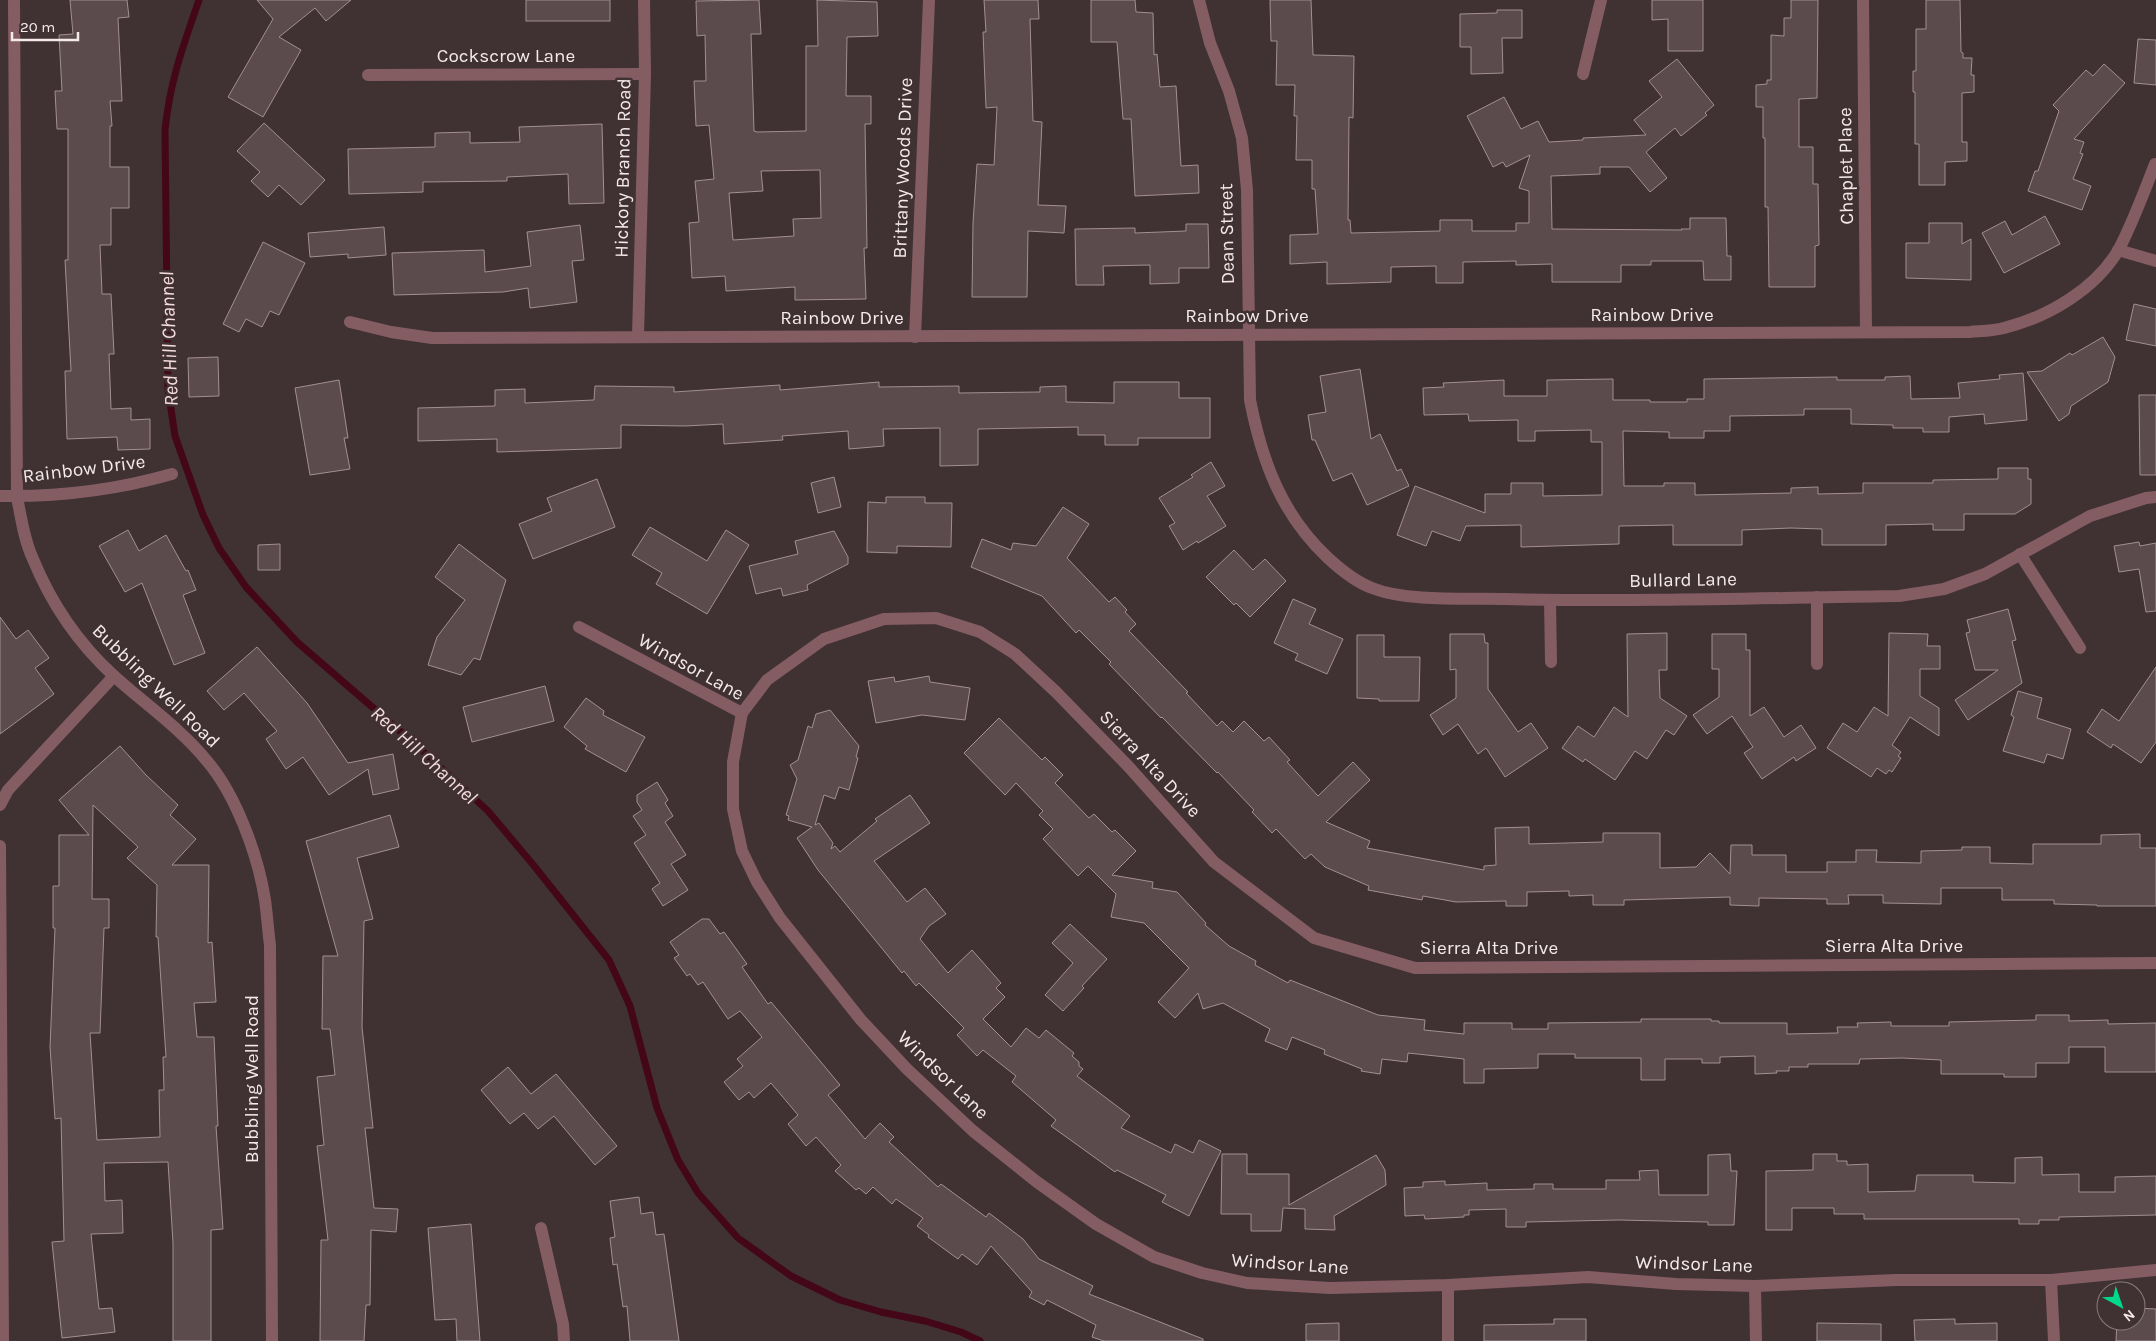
<svg xmlns="http://www.w3.org/2000/svg" width="2156" height="1341" viewBox="0 0 2156 1341" font-family="Karla,sans-serif">
<rect width="100%" height="100%" fill="#403133"/>
<g fill="none" stroke-linecap="round" stroke-linejoin="round">
<path stroke="#44071a" stroke-width="7" d="M199,0C183,46 170,81 165,130L168,389L175,436L203,515L219,548L246,587L297,642L415,744L488,811L535,867L609,960L630,1006L657,1108L678,1160L698,1193L738,1238L791,1276L840,1300L881,1312L925,1321L961,1332L980,1341"/>
</g>
<g fill="#5b4b4d" stroke="#a29092" fill-rule="evenodd">
<polygon points="70,0 127,0 129,17 118,18 122,101 110,101 112,126 110,126 110,167 129,167 129,208 111,208 111,245 100,245 102,294 111,294 114,354 109,354 111,409 131,408 131,420 150,419 150,449 118,450 117,437 67,439 65,371 71,371 65,260 68,260 68,129 57,129 55,91 62,91 59,35 73,34"/>
<polygon points="257,0 351,0 326,21 315,8 279,37 301,50 263,117 228,97 273,19"/>
<rect x="526" y="0" width="84" height="21"/>
<path d="M759,0L761,34H751L754,131L757,132L806,131V46H818L817,0L877,2L878,36L847,37L846,96H871V124H865L867,248H864L866,299L795,300V287L726,291L725,276L692,278L689,223L699,222L695,181L714,179L709,125L696,126L694,81H706L705,35L697,36L696,1ZM820,170L821,218L793,219L794,236L733,240L729,193L763,191L761,171Z"/>
<polygon points="984,0 1038,0 1039,19 1030,19 1033,121 1042,122 1038,205 1066,206 1064,233 1028,231 1027,297 972,297 973,223 977,164 994,165 997,107 986,108 983,32 986,32"/>
<polygon points="1091,0 1135,0 1136,12 1153,13 1154,55 1157,54 1160,87 1176,86 1181,166 1198,165 1199,193 1135,196 1131,119 1123,119 1117,42 1091,42"/>
<polygon points="1270,0 1311,0 1313,55 1354,56 1353,118 1349,117 1348,220 1350,220 1351,233 1440,231 1440,220 1472,220 1472,231 1516,231 1516,223 1529,223 1529,191 1519,188 1530,155 1506,167 1503,162 1493,167 1467,116 1504,97 1521,129 1538,121 1549,142 1583,140 1583,138 1646,135 1634,120 1662,97 1649,81 1677,59 1714,105 1705,113 1707,115 1681,136 1675,128 1646,152 1667,178 1650,192 1629,167 1600,167 1600,174 1551,176 1552,229 1682,230 1681,229 1690,229 1690,218 1726,218 1727,256 1731,256 1731,280 1704,280 1703,261 1651,261 1651,265 1621,265 1621,282 1552,282 1552,264 1516,265 1516,261 1463,262 1463,283 1436,283 1436,266 1391,267 1391,282 1327,284 1327,262 1290,264 1290,235 1318,234 1315,189 1312,189 1312,160 1296,160 1297,116 1294,116 1295,85 1276,85 1277,41 1271,41"/>
<polygon points="1652,0 1703,0 1703,51 1668,51 1668,19 1652,20"/>
<polygon points="1791,0 1818,0 1817,98 1799,99 1799,147 1813,147 1813,184 1818,184 1819,245 1815,246 1815,287 1769,287 1768,207 1765,207 1765,138 1763,138 1763,107 1756,107 1756,85 1767,84 1767,80 1771,80 1771,35 1784,36 1784,18 1791,18"/>
<polygon points="1926,0 1960,0 1961,52 1963,53 1963,58 1972,58 1971,75 1974,75 1974,92 1962,93 1962,142 1967,142 1967,161 1945,162 1945,185 1919,185 1919,144 1915,144 1915,92 1913,92 1913,71 1916,71 1916,29 1926,29"/>
<polygon points="1497,10 1522,10 1522,38 1502,38 1503,73 1471,74 1471,47 1460,47 1460,14 1497,13"/>
<polygon points="2138,39 2156,40 2156,85 2134,83"/>
<polygon points="2104,64 2125,83 2074,139 2084,142 2080,153 2083,154 2073,179 2091,186 2082,210 2028,191 2035,171 2038,171 2059,111 2053,105 2086,70 2093,76"/>
<polygon points="264,123 325,180 301,205 279,185 268,197 251,181 260,172 237,151"/>
<polygon points="602,124 604,203 569,204 568,174 507,177 507,181 423,182 423,192 349,194 348,149 435,147 435,133 470,132 470,143 520,142 519,127"/>
<polygon points="2045,216 2060,244 2004,273 1982,233 2005,221 2012,235"/>
<polygon points="1929,223 1962,223 1962,244 1971,239 1971,280 1906,278 1906,243 1929,243"/>
<polygon points="1186,224 1208,224 1209,268 1179,268 1179,283 1150,284 1150,265 1103,266 1104,285 1076,285 1075,229 1135,228 1135,233 1186,231"/>
<polygon points="580,225 584,260 572,261 577,302 530,308 528,288 503,292 394,295 392,253 484,250 485,272 531,266 527,232"/>
<polygon points="384,227 386,255 348,258 348,254 310,257 308,233"/>
<polygon points="263,242 305,263 279,315 270,311 262,327 246,319 239,332 223,324"/>
<polygon points="2134,304 2156,309 2156,346 2126,340"/>
<polygon points="2103,337 2115,357 2108,382 2071,406 2069,414 2059,421 2027,372 2042,371 2070,353 2072,355"/>
<polygon points="218,357 219,396 189,397 188,358"/>
<polygon points="1360,369 1371,439 1380,434 1397,471 1401,469 1409,486 1367,505 1352,473 1333,481 1315,440 1312,440 1308,415 1326,412 1320,376"/>
<polygon points="2023,373 2027,420 1985,424 1984,414 1949,417 1949,432 1923,432 1923,428 1893,428 1893,425 1851,424 1851,409 1804,409 1804,415 1730,416 1730,431 1704,431 1704,438 1669,438 1669,432 1623,431 1624,486 1664,486 1664,483 1695,483 1695,495 1791,493 1791,488 1818,487 1818,494 1863,493 1863,483 1933,483 1933,480 1998,479 1998,468 2028,468 2028,479 2031,479 2031,504 2015,514 1964,514 1964,530 1933,530 1933,524 1886,525 1886,545 1822,545 1822,529 1791,528 1742,530 1742,545 1673,545 1673,525 1619,526 1619,544 1521,547 1521,525 1466,526 1460,541 1432,531 1426,546 1397,535 1415,486 1485,513 1485,494 1511,494 1511,483 1543,483 1543,496 1602,495 1602,442 1591,442 1591,430 1535,431 1535,441 1518,441 1518,420 1469,421 1468,414 1424,415 1423,388 1444,387 1443,383 1504,380 1504,396 1547,396 1547,380 1613,379 1613,400 1650,400 1650,402 1687,402 1687,399 1704,399 1704,379 1837,377 1837,380 1885,380 1885,377 1910,376 1911,399 1960,398 1958,383 2000,379 1999,375"/>
<polygon points="339,380 348,438 344,438 350,469 310,475 295,388"/>
<polygon points="879,382 879,387 959,386 959,393 1040,392 1040,387 1066,386 1066,402 1114,403 1114,382 1179,382 1179,398 1210,398 1210,438 1138,438 1138,445 1105,445 1105,435 1078,435 1078,427 978,429 978,465 940,466 940,428 883,429 884,446 849,449 848,431 782,436 783,440 724,444 723,424 685,426 621,425 621,448 497,452 497,439 418,441 418,408 495,406 495,390 525,389 525,403 594,400 595,386 674,387 674,392 780,385 780,390"/>
<polygon points="2139,395 2156,395 2156,475 2140,475"/>
<polygon points="1211,462 1225,486 1207,496 1226,526 1198,543 1197,541 1183,550 1169,526 1175,523 1159,498 1193,477 1191,475"/>
<polygon points="834,477 841,507 818,513 811,483"/>
<polygon points="597,479 615,527 533,559 519,524 552,511 547,498"/>
<polygon points="886,497 925,497 925,503 952,503 951,547 897,546 897,553 867,552 868,502 886,503"/>
<polygon points="1063,507 1089,524 1067,558 1109,602 1115,597 1127,610 1125,612 1136,624 1129,631 1188,692 1186,693 1217,726 1222,721 1233,732 1244,721 1264,741 1269,737 1290,760 1287,762 1318,796 1353,762 1370,780 1326,822 1370,841 1367,848 1484,870 1484,866 1496,865 1495,828 1529,827 1529,844 1603,842 1603,833 1660,833 1660,868 1696,867 1710,853 1730,874 1731,845 1752,845 1752,855 1786,855 1786,872 1827,872 1827,862 1856,862 1856,850 1877,850 1876,862 1921,863 1921,851 1962,850 1962,847 1990,847 1990,863 2033,864 2033,844 2101,844 2101,835 2140,834 2140,848 2156,848 2156,906 2097,906 2097,905 2054,904 2054,900 2002,900 2002,888 1941,888 1941,904 1883,903 1883,895 1848,895 1849,904 1827,904 1827,899 1759,898 1759,906 1730,905 1730,897 1624,900 1624,905 1593,905 1593,895 1569,896 1569,891 1527,892 1527,906 1506,906 1506,901 1456,902 1423,896 1422,900 1368,890 1369,886 1325,867 1311,854 1305,859 1276,829 1272,833 1252,812 1254,810 1218,772 1217,773 1162,717 1161,718 1109,664 1111,662 1079,630 1076,633 1042,596 971,567 982,539 1011,550 1013,543 1036,546"/>
<polygon points="650,527 707,561 726,530 749,545 707,614 656,584 662,573 632,555"/>
<polygon points="128,530 139,551 166,535 186,571 188,570 196,590 183,595 205,653 174,665 142,583 125,592 99,546"/>
<polygon points="834,531 848,557 848,564 807,585 808,590 783,596 781,588 756,594 749,566 798,554 795,541"/>
<polygon points="2139,542 2140,546 2156,543 2156,611 2146,612 2139,569 2119,572 2114,546"/>
<polygon points="280,544 280,570 258,570 258,545"/>
<polygon points="459,544 506,580 480,660 474,658 461,675 428,665 437,637 465,600 435,577"/>
<polygon points="1234,550 1253,570 1265,559 1286,581 1250,617 1236,603 1234,605 1206,577"/>
<polygon points="1293,599 1316,609 1309,624 1343,639 1327,674 1295,660 1298,654 1274,643"/>
<polygon points="2008,609 2016,640 2012,641 2022,683 1968,720 1955,700 1998,670 1975,670 1966,633 1970,632 1967,620"/>
<polygon points="0,617 16,639 28,630 49,658 35,668 54,694 0,734"/>
<polygon points="1667,633 1667,670 1659,670 1660,698 1687,716 1674,735 1666,730 1647,759 1635,751 1615,780 1585,759 1583,762 1562,748 1578,726 1594,737 1614,707 1628,717 1627,634"/>
<polygon points="1889,633 1928,634 1927,646 1940,646 1940,669 1920,669 1920,696 1939,708 1939,736 1910,717 1892,745 1901,752 1898,756 1901,758 1892,772 1889,770 1886,774 1877,768 1871,777 1827,748 1843,723 1857,732 1874,707 1888,716"/>
<polygon points="1450,634 1484,634 1485,643 1488,643 1488,689 1518,732 1531,723 1548,748 1505,777 1486,748 1478,754 1458,724 1443,735 1430,715 1456,698 1456,669 1450,670"/>
<polygon points="1712,634 1746,634 1746,650 1750,650 1750,716 1764,707 1784,737 1801,725 1816,748 1796,761 1794,757 1762,779 1744,753 1753,747 1732,716 1707,734 1693,715 1719,697 1719,669 1712,669"/>
<polygon points="1357,635 1384,635 1384,657 1420,657 1419,701 1379,701 1379,699 1357,698"/>
<polygon points="257,647 307,703 348,763 393,754 399,789 373,795 368,769 329,795 303,757 286,769 266,739 277,731 244,693 224,710 207,691"/>
<polygon points="2156,667 2156,742 2141,763 2113,744 2111,748 2087,732 2102,709 2119,721"/>
<polygon points="929,676 930,682 970,688 965,720 922,715 876,723 868,681 894,677 895,682"/>
<polygon points="545,686 554,721 472,742 463,707"/>
<polygon points="2018,691 2042,698 2037,718 2071,729 2063,759 2047,754 2044,763 2003,751 2014,717 2011,715"/>
<polygon points="586,698 604,711 603,715 645,737 626,772 585,749 587,746 564,727"/>
<polygon points="830,710 859,746 856,757 858,758 849,790 839,787 835,799 824,795 815,825 819,823 833,843 831,849 835,846 840,852 877,821 875,819 910,795 930,823 874,861 907,902 925,888 946,914 929,926 920,939 948,973 972,950 1001,983 996,988 1005,997 983,1019 1011,1047 1026,1028 1039,1038 1046,1030 1074,1053 1072,1056 1079,1062 1079,1066 1083,1069 1077,1076 1130,1116 1121,1128 1171,1153 1175,1144 1193,1153 1199,1140 1221,1151 1189,1216 1162,1202 1166,1195 1117,1170 1115,1172 1051,1126 1056,1120 1012,1082 1016,1076 983,1050 977,1056 957,1035 964,1028 919,983 916,986 904,971 902,973 818,870 797,838 812,827 788,820 789,816 786,815 797,779 790,765 798,760 808,726 812,728 816,714"/>
<polygon points="999,718 1042,760 1045,757 1063,775 1055,783 1089,818 1094,814 1112,832 1115,830 1136,851 1112,875 1153,882 1152,888 1177,892 1206,923 1205,925 1229,946 1256,961 1255,965 1288,983 1290,980 1378,1015 1425,1020 1424,1030 1464,1034 1464,1023 1512,1023 1512,1029 1548,1029 1548,1023 1641,1022 1641,1019 1711,1019 1711,1021 1719,1021 1719,1023 1787,1023 1787,1034 1838,1033 1837,1027 1858,1027 1857,1023 1891,1022 1891,1026 1949,1026 1949,1022 2036,1020 2036,1015 2069,1015 2069,1021 2108,1020 2108,1024 2156,1023 2156,1072 2105,1072 2105,1047 2069,1047 2069,1063 2036,1063 2036,1077 2004,1077 2004,1074 1941,1074 1941,1060 1902,1058 1860,1059 1859,1064 1808,1064 1808,1067 1789,1067 1789,1071 1776,1071 1777,1073 1755,1074 1755,1056 1720,1057 1720,1063 1702,1063 1702,1059 1665,1059 1665,1080 1641,1080 1641,1058 1575,1058 1575,1054 1538,1054 1538,1068 1484,1069 1484,1083 1464,1083 1464,1059 1408,1053 1407,1062 1382,1059 1380,1074 1361,1071 1362,1069 1324,1054 1325,1050 1292,1037 1287,1050 1265,1041 1270,1029 1223,1003 1203,1009 1198,993 1175,1018 1158,1002 1189,968 1144,923 1111,917 1116,894 1088,866 1078,876 1043,839 1053,829 1039,815 1043,811 1016,783 1005,795 964,753"/>
<path d="M120,746L146,775L178,805L170,815L196,839L172,865H209L208,943L212,942L216,1002L194,1003L197,1037H214L218,1126H216L223,1229L211,1230V1341H173V1243L168,1162L104,1163L105,1201L122,1200L123,1233L91,1234L99,1309L112,1308L115,1332L62,1338L52,1242L64,1241L61,1118L55,1119L50,1047L55,928H53V886H59V835H89L59,800ZM93,805L138,847L127,858L157,885L156,937H158L166,1057H163L164,1090H159L160,1137L97,1140L90,1033H100L104,928H109V899H92Z"/>
<polygon points="657,782 668,800 665,803 673,816 665,822 686,855 671,864 688,890 663,906 652,889 660,883 634,843 646,835 633,816 642,810 637,802 637,795"/>
<polygon points="390,815 399,847 357,858 373,919 364,921 362,1027 373,1128 365,1128 374,1208 398,1209 396,1232 371,1230 370,1305 366,1305 364,1341 320,1341 321,1240 328,1240 317,1146 324,1145 317,1077 335,1075 330,1029 322,1029 323,956 338,956 306,841"/>
<polygon points="702,919 709,919 720,934 724,932 747,964 742,967 768,1004 771,1002 840,1085 828,1095 865,1139 880,1123 894,1137 889,1142 938,1187 941,1184 986,1217 989,1213 1023,1239 1039,1259 1093,1286 1089,1294 1203,1339 1203,1341 1104,1341 1092,1337 1096,1325 1047,1300 1044,1305 1029,1297 1032,1292 991,1246 977,1265 962,1254 958,1259 928,1237 929,1235 917,1226 923,1218 896,1199 892,1204 873,1187 866,1194 859,1188 856,1190 835,1171 841,1165 816,1137 806,1146 788,1124 798,1115 771,1083 754,1098 749,1092 739,1100 724,1082 743,1066 737,1059 762,1037 740,1011 728,1019 703,982 698,985 690,974 687,976 674,958 679,955 670,942"/>
<polygon points="1070,924 1107,959 1082,986 1084,988 1063,1011 1045,995 1073,963 1052,943"/>
<polygon points="508,1067 531,1094 556,1074 617,1146 595,1165 554,1116 538,1129 524,1113 510,1124 481,1090"/>
<polygon points="1222,1154 1247,1154 1247,1174 1289,1174 1289,1205 1376,1155 1385,1170 1386,1185 1334,1216 1335,1230 1305,1229 1305,1209 1283,1208 1281,1231 1251,1231 1251,1214 1221,1214"/>
<polygon points="1730,1154 1731,1171 1737,1171 1734,1225 1708,1225 1708,1222 1619,1220 1526,1222 1526,1227 1506,1227 1506,1209 1469,1210 1469,1215 1464,1215 1464,1217 1425,1219 1424,1215 1405,1216 1404,1188 1423,1187 1423,1182 1445,1181 1445,1185 1487,1183 1487,1190 1534,1189 1534,1184 1553,1184 1553,1189 1606,1189 1606,1180 1640,1180 1639,1171 1658,1170 1659,1195 1708,1195 1708,1155"/>
<polygon points="1813,1154 1837,1154 1837,1161 1847,1161 1847,1165 1868,1164 1868,1192 1915,1191 1917,1175 1973,1175 1973,1182 2015,1183 2015,1158 2042,1157 2042,1175 2079,1174 2079,1192 2115,1192 2115,1177 2156,1176 2156,1215 2059,1217 2059,1220 2039,1220 2039,1224 2019,1224 2019,1219 1864,1219 1864,1214 1834,1214 1834,1208 1792,1208 1792,1230 1766,1230 1766,1171 1813,1170"/>
<polygon points="639,1197 641,1214 653,1212 656,1235 664,1234 679,1341 630,1341 627,1306 623,1307 617,1264 613,1265 610,1238 615,1237 610,1201"/>
<polygon points="471,1224 480,1341 457,1341 456,1319 435,1320 428,1228"/>
<polygon points="2136,1308 2156,1309 2156,1341 2116,1341 2117,1321 2136,1321"/>
<polygon points="1554,1319 1586,1319 1586,1341 1484,1341 1484,1325 1554,1324"/>
<polygon points="1955,1319 1955,1324 1997,1323 1997,1341 1915,1341 1914,1320"/>
<polygon points="1339,1323 1339,1341 1306,1341 1306,1324"/>
<polygon points="1817,1323 1881,1324 1881,1341 1817,1341"/>
</g>
<g fill="none" stroke-linecap="round" stroke-linejoin="round">
<g stroke="#845d63" stroke-width="12">
<path d="M14,0L17,497C21,517 24,540 33,559C51,603 79,644 114,676C145,704 180,728 207,761C236,795 258,855 265,900C267,914 268,930 270,945L272,1341"/>
<path d="M1199,0L1210,43L1229,91L1242,138L1247,190L1250,400C1262,461 1281,514 1328,558C1341,570 1356,582 1372,588C1407,602 1467,598 1505,599C1636,602 1768,598 1899,596L1944,589L1985,574L2090,516L2146,498L2156,497"/>
<polyline points="1863,0 1866,332"/>
<polyline points="1583,74 1601,0"/>
<polyline points="368,75 645,74"/>
<polyline points="2118,250 2156,261"/>
<path d="M350,322L391,332L432,338L1970,332C1981,331 1993,331 2004,328C2048,317 2096,289 2119,249C2133,222 2144,192 2155,164"/>
<polyline points="638,336 645,74 644,0"/>
<polyline points="915,337 929,0"/>
<path d="M0,496C58,497 116,490 172,474"/>
<polyline points="2020,554 2080,648"/>
<polyline points="1817,597 1817,664"/>
<polyline points="1550,600 1551,662"/>
<polyline points="579,627 742,713 733,762 733,809 742,851 757,882 780,918 861,1020 907,1069 973,1131 1037,1182 1096,1224 1154,1257 1202,1273 1247,1283 1330,1288 1448,1285 1588,1277 1676,1284 1755,1286 1896,1280 2051,1280 2156,1270"/>
<polyline points="742,713 767,680 824,639 884,619 936,618 980,632 1015,654 1056,692 1128,766 1214,862 1314,938 1415,968 2156,963"/>
<polyline points="0,805 8,790 114,676"/>
<polyline points="0,846 3,1341"/>
<polyline points="541,1228 563,1324 564,1341"/>
<polyline points="2051,1280 2054,1341"/>
<polyline points="1448,1285 1448,1341"/>
<polyline points="1755,1286 1756,1341"/>
</g>
</g>
<g text-anchor="middle" dominant-baseline="central" stroke-width="5" stroke-linejoin="round" paint-order="stroke">
<g font-size="19" fill="#f4eaeb" stroke="#403133">
<text x="506" y="56">Cockscrow Lane</text>
<text transform="translate(1846 166) rotate(-91)">Chaplet Place</text>
<text transform="translate(623 168) rotate(-89)">Hickory Branch Road</text>
<text transform="translate(903 168) rotate(-88)">Brittany Woods Drive</text>
<text transform="translate(1227 234) rotate(-91)">Dean Street</text>
<text x="1652" y="315">Rainbow Drive</text>
<text x="1247" y="316">Rainbow Drive</text>
<text x="842" y="318">Rainbow Drive</text>
<text transform="translate(84 469) rotate(-7)">Rainbow Drive</text>
<text transform="translate(1683 580) rotate(-1)">Bullard Lane</text>
<text transform="translate(691 667) rotate(29)">Windsor Lane</text>
<text transform="translate(156 686) rotate(44)">Bubbling Well Road</text>
<text transform="translate(1150 764) rotate(47)">Sierra Alta Drive</text>
<text x="1894" y="946">Sierra Alta Drive</text>
<text x="1489" y="948">Sierra Alta Drive</text>
<text transform="translate(943 1075) rotate(44)">Windsor Lane</text>
<text transform="translate(252 1079) rotate(-90)">Bubbling Well Road</text>
<text transform="translate(1290 1264) rotate(4)">Windsor Lane</text>
<text transform="translate(1694 1264) rotate(2)">Windsor Lane</text>
</g>
<g font-size="20" font-style="italic" fill="#f5dbde" stroke="#403133">
<text transform="translate(169 339) rotate(-92)">Red Hill Channel</text>
<text transform="translate(424 755) rotate(42)">Red Hill Channel</text>
</g>
</g>
<g transform="translate(2121 1306) rotate(140)"><circle r="24" fill="#403133" stroke="#887b7d"/>
<path d="M0-4L9 19L0 12L-9 19Z" fill="#00d98c"/>
<text y="-8" font-size="14" font-weight="bold" text-anchor="middle" fill="#f4eaeb">N</text>
</g>
<path d="M12 32v8h66v-8" fill="none" stroke="#f4eaeb" stroke-width="2.5"/>
<text x="20" y="32" font-size="15" fill="#f4eaeb" stroke="#403133" stroke-width="4" paint-order="stroke">20 m</text>
</svg>
